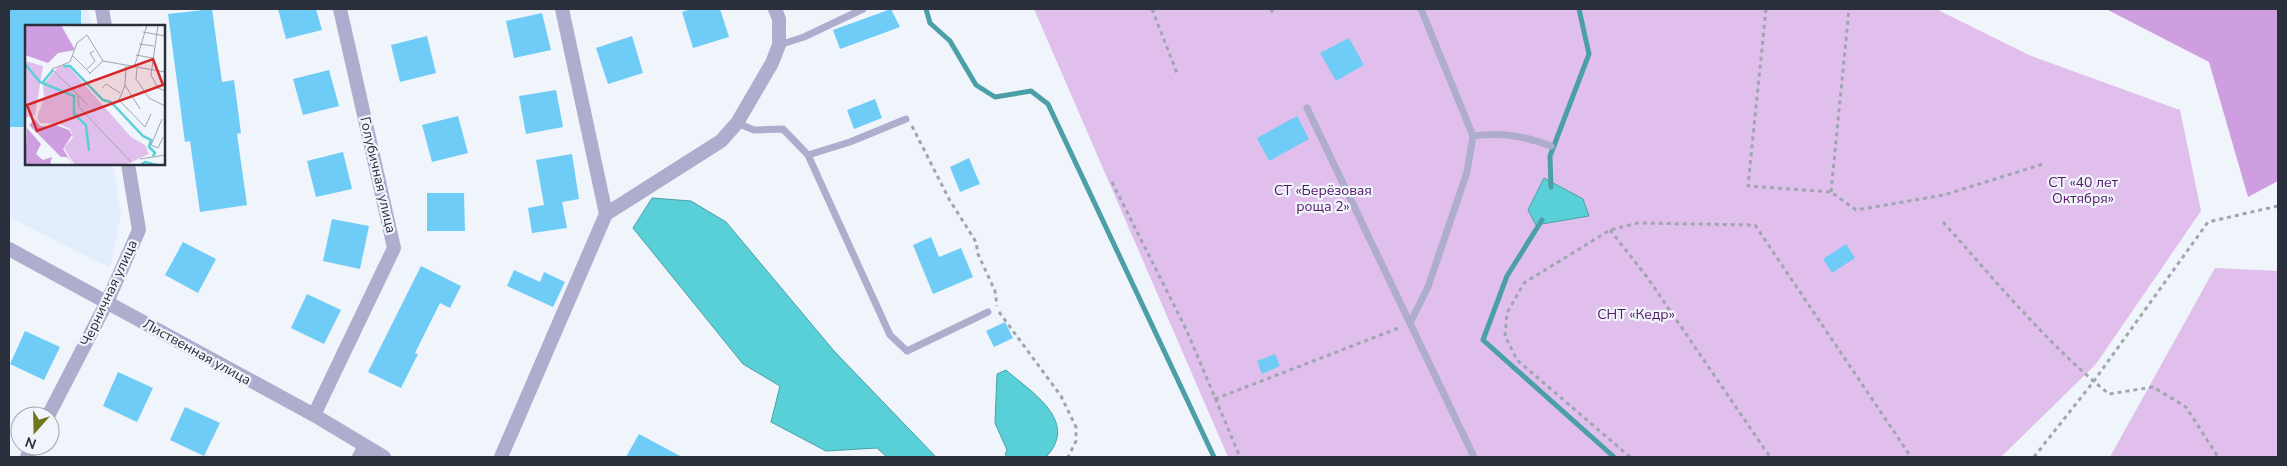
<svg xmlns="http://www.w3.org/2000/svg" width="2287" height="466" viewBox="0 0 2287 466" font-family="'Nunito Sans',sans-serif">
<rect width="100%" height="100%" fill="#f0f4fb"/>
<polygon fill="#e3edfd" points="9,9 88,9 91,26 26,26 26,164 113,164 121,214 110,268 9,217"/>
<g fill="#e0bfed">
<polygon points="1034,9 1936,9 2031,56 2180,110 2201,211 2096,364 2001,457 1228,457"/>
<polygon points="2215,268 2278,271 2278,457 2110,457"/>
</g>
<polygon fill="#ce9ee1" points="2106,9 2278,9 2278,181 2248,197 2209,62"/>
<g fill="#59d0d7" stroke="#4ba0a8">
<polygon points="1544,178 1583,199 1589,216 1536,225 1528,210"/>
<polygon points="652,198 691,201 726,222 834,351 936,457 887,457 877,448 826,451 771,422 780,386 743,364 633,228"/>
<path d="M1006,370C1031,392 1080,421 1046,457H1007L1005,454L1007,450L995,423L997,374Z"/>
</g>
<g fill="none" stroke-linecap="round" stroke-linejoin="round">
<g stroke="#4ba0a8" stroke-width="5">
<polyline points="926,9 930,23 950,41 976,85 995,97 1031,91 1048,104 1214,457"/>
<polyline points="1551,187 1550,156 1589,54 1579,9"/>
<polyline points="1542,220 1507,276 1483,340 1614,457"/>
</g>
</g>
<g fill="#6fccf6">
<polygon points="9,9 81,9 81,26 26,26 26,127 9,127"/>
<polygon points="212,9 222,82 234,80 241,133 237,134 247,205 200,212 190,141 185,142 168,14"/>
<polygon points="278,9 316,9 322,30 286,39"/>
<polygon points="691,9 720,9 729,37 693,48 682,12"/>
<polygon points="891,9 900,27 840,49 833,30"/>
<polygon points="542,13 551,50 514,58 506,21"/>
<polygon points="427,36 436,73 400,82 391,45"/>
<polygon points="632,36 643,73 608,84 596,48"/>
<polygon points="1349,38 1364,65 1336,81 1320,53"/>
<polygon points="329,70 339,106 303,115 293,79"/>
<polygon points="556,90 563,127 526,134 519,96"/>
<polygon points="875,99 882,118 854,129 847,110"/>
<polygon points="458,116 468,153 432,162 422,125"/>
<polygon points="1297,116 1309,139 1269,161 1257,138"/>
<polygon points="343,152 352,189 316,197 307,161"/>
<polygon points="572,154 579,199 562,202 567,228 532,233 528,208 544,205 536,160"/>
<polygon points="969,158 980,184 960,192 950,167"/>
<polygon points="427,193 464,193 465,231 427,231"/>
<polygon points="332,219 369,226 360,269 323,261"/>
<polygon points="931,237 939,257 961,248 973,277 933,294 913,245"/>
<polygon points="183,242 216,259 198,293 165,275"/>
<polygon points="1846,244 1855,258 1832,273 1823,259"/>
<polygon points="421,266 461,286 450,308 440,303 415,353 418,354 401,388 368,372"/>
<polygon points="514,270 540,282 544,272 565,282 553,307 507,286"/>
<polygon points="307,294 341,310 324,344 291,328"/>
<polygon points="1005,322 1013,338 994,347 986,331"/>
<polygon points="25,331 60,347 44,380 10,364"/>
<polygon points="1275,354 1280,366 1262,374 1257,361"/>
<polygon points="118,372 153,388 137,422 103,406"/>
<polygon points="185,407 220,423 204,456 170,440"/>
<polygon points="639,434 682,457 626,457"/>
</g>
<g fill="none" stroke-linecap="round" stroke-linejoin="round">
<g stroke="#a0a5ae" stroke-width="3" stroke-dasharray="4 4" stroke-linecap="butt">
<polyline points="1152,9 1177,73"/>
<polyline points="1271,9 1274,16"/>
<polyline points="1766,9 1748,186 1831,192 1856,210 1944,195 2043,164"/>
<polyline points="912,126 949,199 976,242 978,254 995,291 997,306"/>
<polyline points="1112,182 1186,329 1240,457"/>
<polyline points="1831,192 1849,9"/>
<path d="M1943,222C1996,281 2047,344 2109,394L2153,387L2186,407L2218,457"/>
<polyline points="1610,230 1647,277 1770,457"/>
<polyline points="999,312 1061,396 1076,427 1076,441 1068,457"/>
<polyline points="1215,399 1401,327"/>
<polyline points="1630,457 1517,360 1505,336 1507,313 1524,283 1610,230 1638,223 1755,225 1911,457"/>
<polyline points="2034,457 2094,381 2208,222 2278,206"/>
</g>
<g stroke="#aeadce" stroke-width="7">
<polyline points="779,45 804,37 863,9"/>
<polyline points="1307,108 1474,457"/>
<polyline points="737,123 754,130 783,129 808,155 890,335 907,351 988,312"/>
<path d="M1473,136C1502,132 1524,136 1551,146"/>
<polyline points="808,155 850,142 906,119"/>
<polyline points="1410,323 1428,287 1467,172 1473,136 1421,9"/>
</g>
<g stroke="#aeadce" stroke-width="14">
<polyline points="102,9 105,26"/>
<polyline points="606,214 721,141 737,123 772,63 779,45 779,19 775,9"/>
<polyline points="9,249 314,415 384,457"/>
<polyline points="314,415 394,248 340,9"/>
<polyline points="48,416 107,302 139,230 128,164"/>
<polyline points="27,457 32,446"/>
<polyline points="359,457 365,446"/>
<polyline points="501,457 606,214 562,9"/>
</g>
</g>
<g text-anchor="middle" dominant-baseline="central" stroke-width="4.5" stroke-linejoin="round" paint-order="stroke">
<g font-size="14" fill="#29303c" stroke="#f0f4fb">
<text transform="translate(378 175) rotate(77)">Голубичная улица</text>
<text transform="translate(109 293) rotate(-65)">Черничная улица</text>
<text transform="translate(197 352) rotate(29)">Лиственная улица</text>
</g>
<g font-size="14" fill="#531867" stroke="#f0f4fb">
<text x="2083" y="182">СТ «40 лет<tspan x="2083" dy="16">Октября»</tspan></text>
<text x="1323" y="190">СТ «Берёзовая<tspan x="1323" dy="16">роща 2»</tspan></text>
<text x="1636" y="314">СНТ «Кедр»</text>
</g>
</g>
<g transform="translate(25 25)">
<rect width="140" height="140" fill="#f0f4fb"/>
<path d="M0,36L18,41L10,90L0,93ZM34,41L44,42L106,112L120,120L124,129L100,140H50L39,123L48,112L45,104L34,99L15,98L12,93L19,72L18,60Z" fill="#e0bfed"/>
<path d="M0,0H36L50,25L33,28L23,38L0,30ZM10,94L15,101L27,102L28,99L44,105L47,110L38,124L48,140L42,132H36L4,100ZM2,103L16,119L11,129L18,135L27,132L25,140H0Z" fill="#ce9ee1"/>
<path fill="none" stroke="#59d0d7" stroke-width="2.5" d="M0,39L15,57L49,71V89L61,100L64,126M38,41H45L78,75L86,77L118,111L126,115L124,122L130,128L128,131M18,57L28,45M116,140L120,137L132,140"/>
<path fill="none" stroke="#a0a6af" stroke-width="1" d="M133,0L126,50L133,63L140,66M118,7L140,11M114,19L129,21M47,30L65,48M111,30L127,33M101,41L100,60L115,84M109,43L122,0M112,43L111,54L124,73L140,81M62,44L70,36L65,28L69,26M64,49L78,36M100,60L94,75L120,102L126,89M77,63L81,59L95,68M53,70L54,82L106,137M63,80L27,44L45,37L52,18L62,10L78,36L140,47M137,94L126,120L133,123L138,112M115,134L140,130"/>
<path fill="#d62828" fill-opacity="0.15" stroke="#d62828" stroke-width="2.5" d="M128,34L138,60L12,106L2,80Z"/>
<rect width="140" height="140" fill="none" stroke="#29303c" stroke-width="2.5"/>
</g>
<rect width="2287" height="466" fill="none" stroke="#29303c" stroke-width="20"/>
<g transform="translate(35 431) rotate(200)"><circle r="24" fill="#f0f4fb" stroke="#a0a6af"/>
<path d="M0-4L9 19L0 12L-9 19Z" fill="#70761e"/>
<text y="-8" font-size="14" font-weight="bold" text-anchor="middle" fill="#29303c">N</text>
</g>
</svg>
